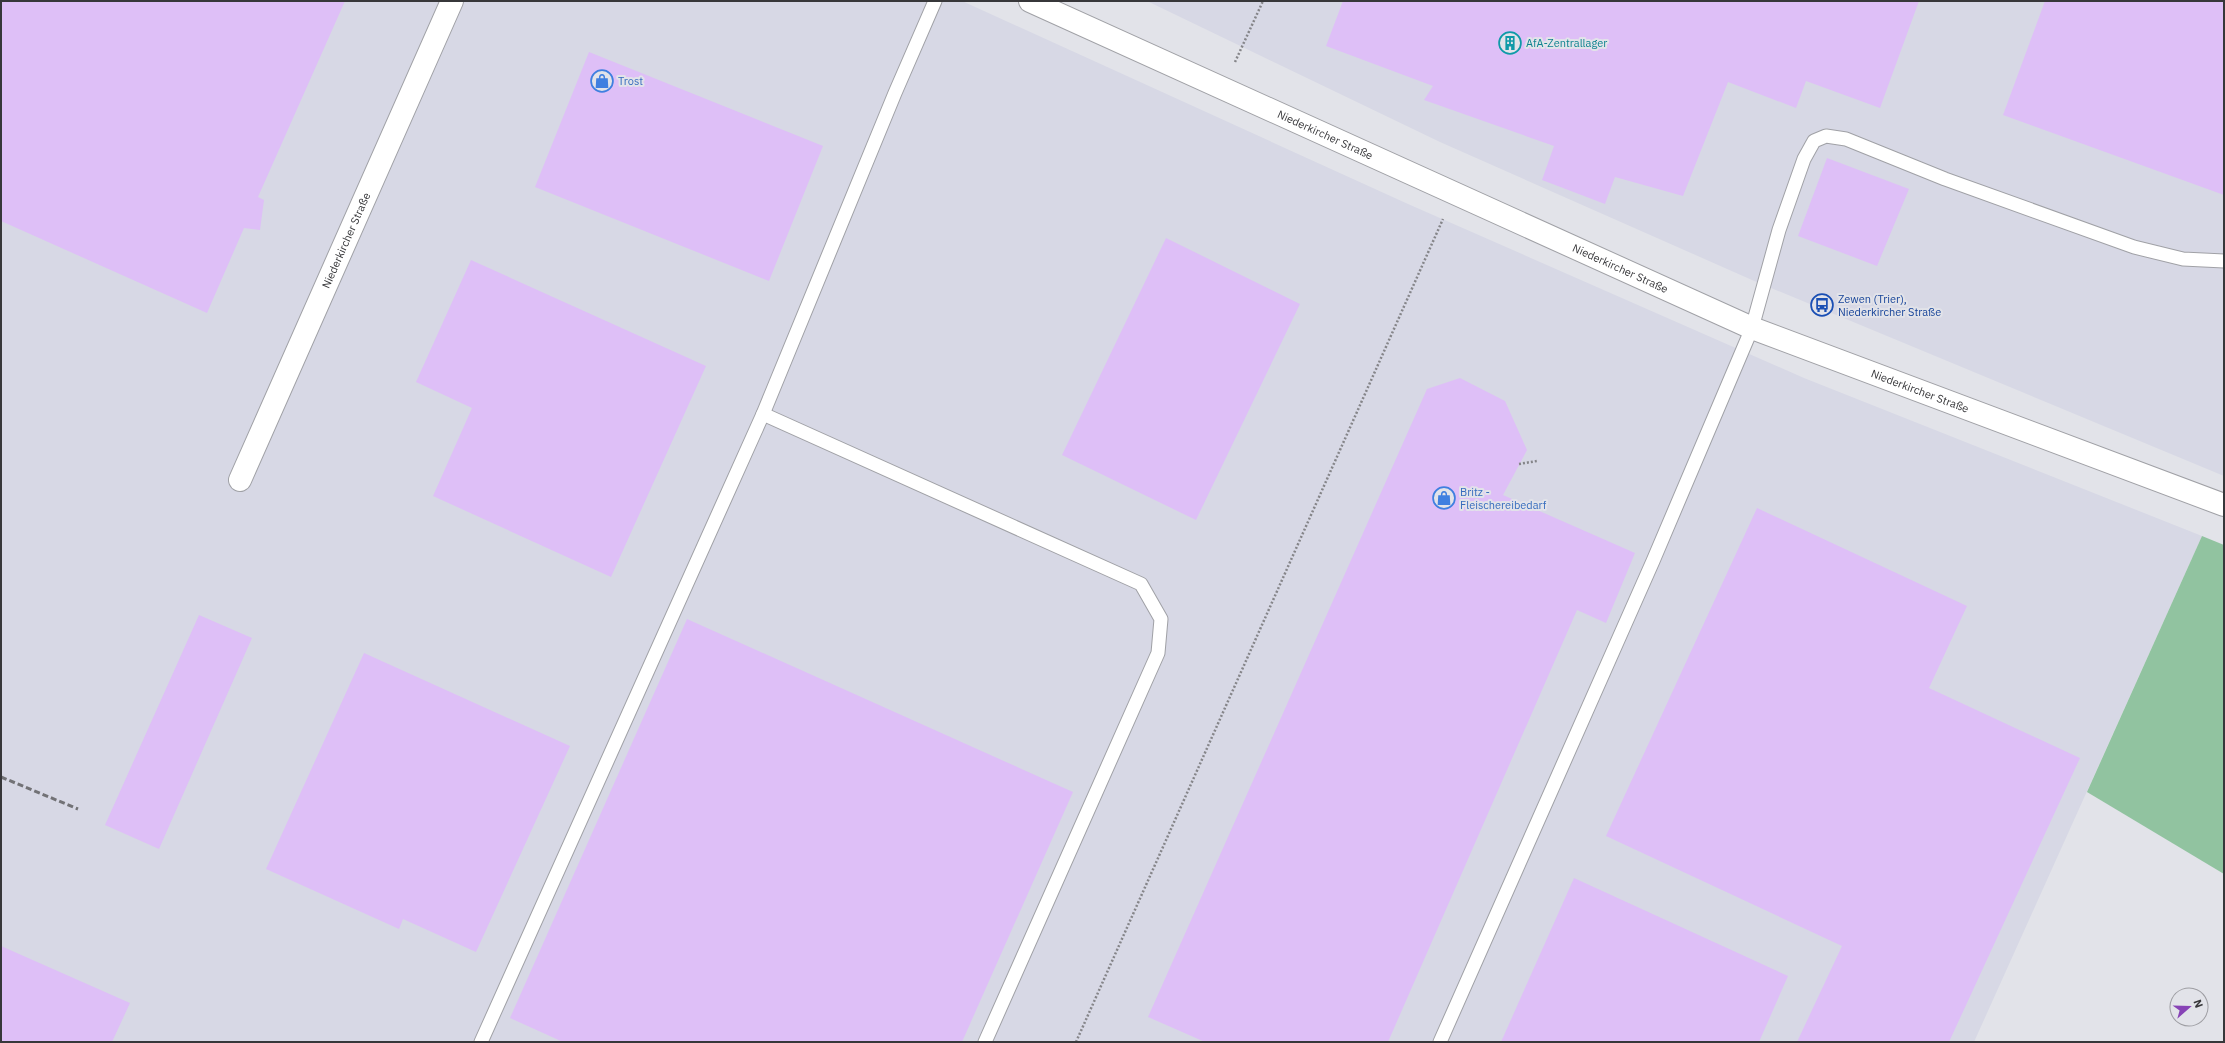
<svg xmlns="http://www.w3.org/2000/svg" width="2225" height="1043" viewBox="0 0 2225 1043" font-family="'IBM Plex Sans',sans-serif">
<rect width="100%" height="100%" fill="#e2e3e9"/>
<g fill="#d7d8e5">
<polygon points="1,1 962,1 1408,204 1804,378 2202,536 1974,1042 1,1042"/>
<polygon points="1147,1 2224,1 2224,476 1752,280 1440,142"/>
</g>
<polygon fill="#91c3a0" points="2202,536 2224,545 2224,874 2087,792"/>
<g fill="#debff7">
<polygon points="1,1 345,1 258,197 264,200 260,230 244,228 207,313 1,221"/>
<polygon points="1343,1 1919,1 1880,108 1806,81 1796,108 1728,82 1683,196 1615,177 1605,204 1542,180 1554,146 1424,100 1433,86 1326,46"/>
<polygon points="2045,1 2224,1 2224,195 2003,115"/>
<polygon points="589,52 823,146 769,281 535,187"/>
<polygon points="1827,158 1909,189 1877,266 1798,236"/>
<polygon points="1166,238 1300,304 1196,520 1062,455"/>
<polygon points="471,260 706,366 611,577 433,496 472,408 416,382"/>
<polygon points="1460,378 1505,401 1527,450 1503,495 1635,553 1606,623 1577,610 1388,1042 1205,1042 1148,1017 1427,389"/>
<polygon points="1757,508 1967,606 1929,688 2080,758 1949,1042 1797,1042 1842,946 1606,836"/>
<polygon points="199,615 252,638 159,849 105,825"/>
<polygon points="687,619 1073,792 962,1042 563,1042 510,1018"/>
<polygon points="364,653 570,746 476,952 403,919 399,929 266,869"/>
<polygon points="1574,878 1788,976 1759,1042 1501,1042"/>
<polygon points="1,946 130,1003 112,1042 1,1042"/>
</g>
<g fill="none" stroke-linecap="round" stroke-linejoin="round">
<g stroke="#a0a1a6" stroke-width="15">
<g id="service">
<polyline points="763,414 1141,584 1161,619 1158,653 985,1042"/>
<polyline points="481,1042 763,414 895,93 935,1"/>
<polyline points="1440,1042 1653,561 1752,328 1779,230 1804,159 1814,141 1826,136 1846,139 1945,179 2134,247 2183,259 2224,261"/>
</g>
</g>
<g stroke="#a0a1a6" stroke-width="24">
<g id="minor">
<path id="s1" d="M1030,1L1752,328L2224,505"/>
<path id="s2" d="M240,480L452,1"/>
</g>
</g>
<g stroke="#858589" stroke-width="2.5" stroke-dasharray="2 2" stroke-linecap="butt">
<polyline points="1235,62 1263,1"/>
<polyline points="1519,464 1537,461"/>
<polyline points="1076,1042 1443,219"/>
</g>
<use href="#service" stroke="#fff" stroke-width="13"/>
<use href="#minor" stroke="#fff" stroke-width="22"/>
<polyline stroke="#727276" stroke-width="3" stroke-dasharray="6 3" stroke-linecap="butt" points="1,777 78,809"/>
</g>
<defs>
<g id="building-ring" transform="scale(1.15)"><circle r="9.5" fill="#e2e3e9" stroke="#0f9aa8" stroke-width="1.5"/><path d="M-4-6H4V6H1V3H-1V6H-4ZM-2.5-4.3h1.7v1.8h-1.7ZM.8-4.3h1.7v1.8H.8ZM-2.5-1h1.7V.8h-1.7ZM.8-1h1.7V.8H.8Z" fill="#0f9aa8"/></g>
<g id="shop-ring" transform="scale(1.15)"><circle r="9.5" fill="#e2e3e9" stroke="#3f7fe0" stroke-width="1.5"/><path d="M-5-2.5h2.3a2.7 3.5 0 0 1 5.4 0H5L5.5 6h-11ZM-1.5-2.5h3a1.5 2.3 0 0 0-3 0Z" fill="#3f7fe0"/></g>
<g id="bus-ring" transform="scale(1.15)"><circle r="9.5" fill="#e2e3e9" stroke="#1a4fb4" stroke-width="1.5"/><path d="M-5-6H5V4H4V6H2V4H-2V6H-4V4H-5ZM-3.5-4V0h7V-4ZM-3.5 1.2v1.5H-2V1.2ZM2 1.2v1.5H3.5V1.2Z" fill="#1a4fb4"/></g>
</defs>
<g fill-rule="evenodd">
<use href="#building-ring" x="1510" y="43"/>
<use href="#shop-ring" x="602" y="81"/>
<use href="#bus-ring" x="1822" y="305"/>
<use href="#shop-ring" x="1444" y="498"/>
</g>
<g text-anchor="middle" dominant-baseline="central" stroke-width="4" stroke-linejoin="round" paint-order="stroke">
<g font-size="11" fill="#0d838f" stroke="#e2e3e9" text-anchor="start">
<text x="1526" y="43">AfA-Zentrallager</text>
</g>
<g font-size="11" fill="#366cbe" stroke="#e2e3e9" text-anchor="start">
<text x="618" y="81">Trost</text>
<text x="1460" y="492">Britz -<tspan x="1460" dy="13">Fleischereibedarf</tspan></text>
</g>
<g font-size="11" fill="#37373a" stroke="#e2e3e9">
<text stroke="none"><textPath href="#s1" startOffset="324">Niederkircher Straße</textPath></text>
<text stroke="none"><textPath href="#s2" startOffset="262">Niederkircher Straße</textPath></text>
<text stroke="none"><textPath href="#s1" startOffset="648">Niederkircher Straße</textPath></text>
<text stroke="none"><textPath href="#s1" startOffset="972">Niederkircher Straße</textPath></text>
</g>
<g font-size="11" fill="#164399" stroke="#e2e3e9" text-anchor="start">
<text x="1838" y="299">Zewen (Trier),<tspan x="1838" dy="13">Niederkircher Straße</tspan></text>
</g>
</g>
<rect width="2225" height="1043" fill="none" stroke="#37373a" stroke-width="4"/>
<g transform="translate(2189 1007) rotate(70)"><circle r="19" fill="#e2e3e9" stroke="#9e9ea3"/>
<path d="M0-3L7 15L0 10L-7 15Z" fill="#8743b6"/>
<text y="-6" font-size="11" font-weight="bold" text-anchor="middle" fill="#37373a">N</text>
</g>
</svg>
